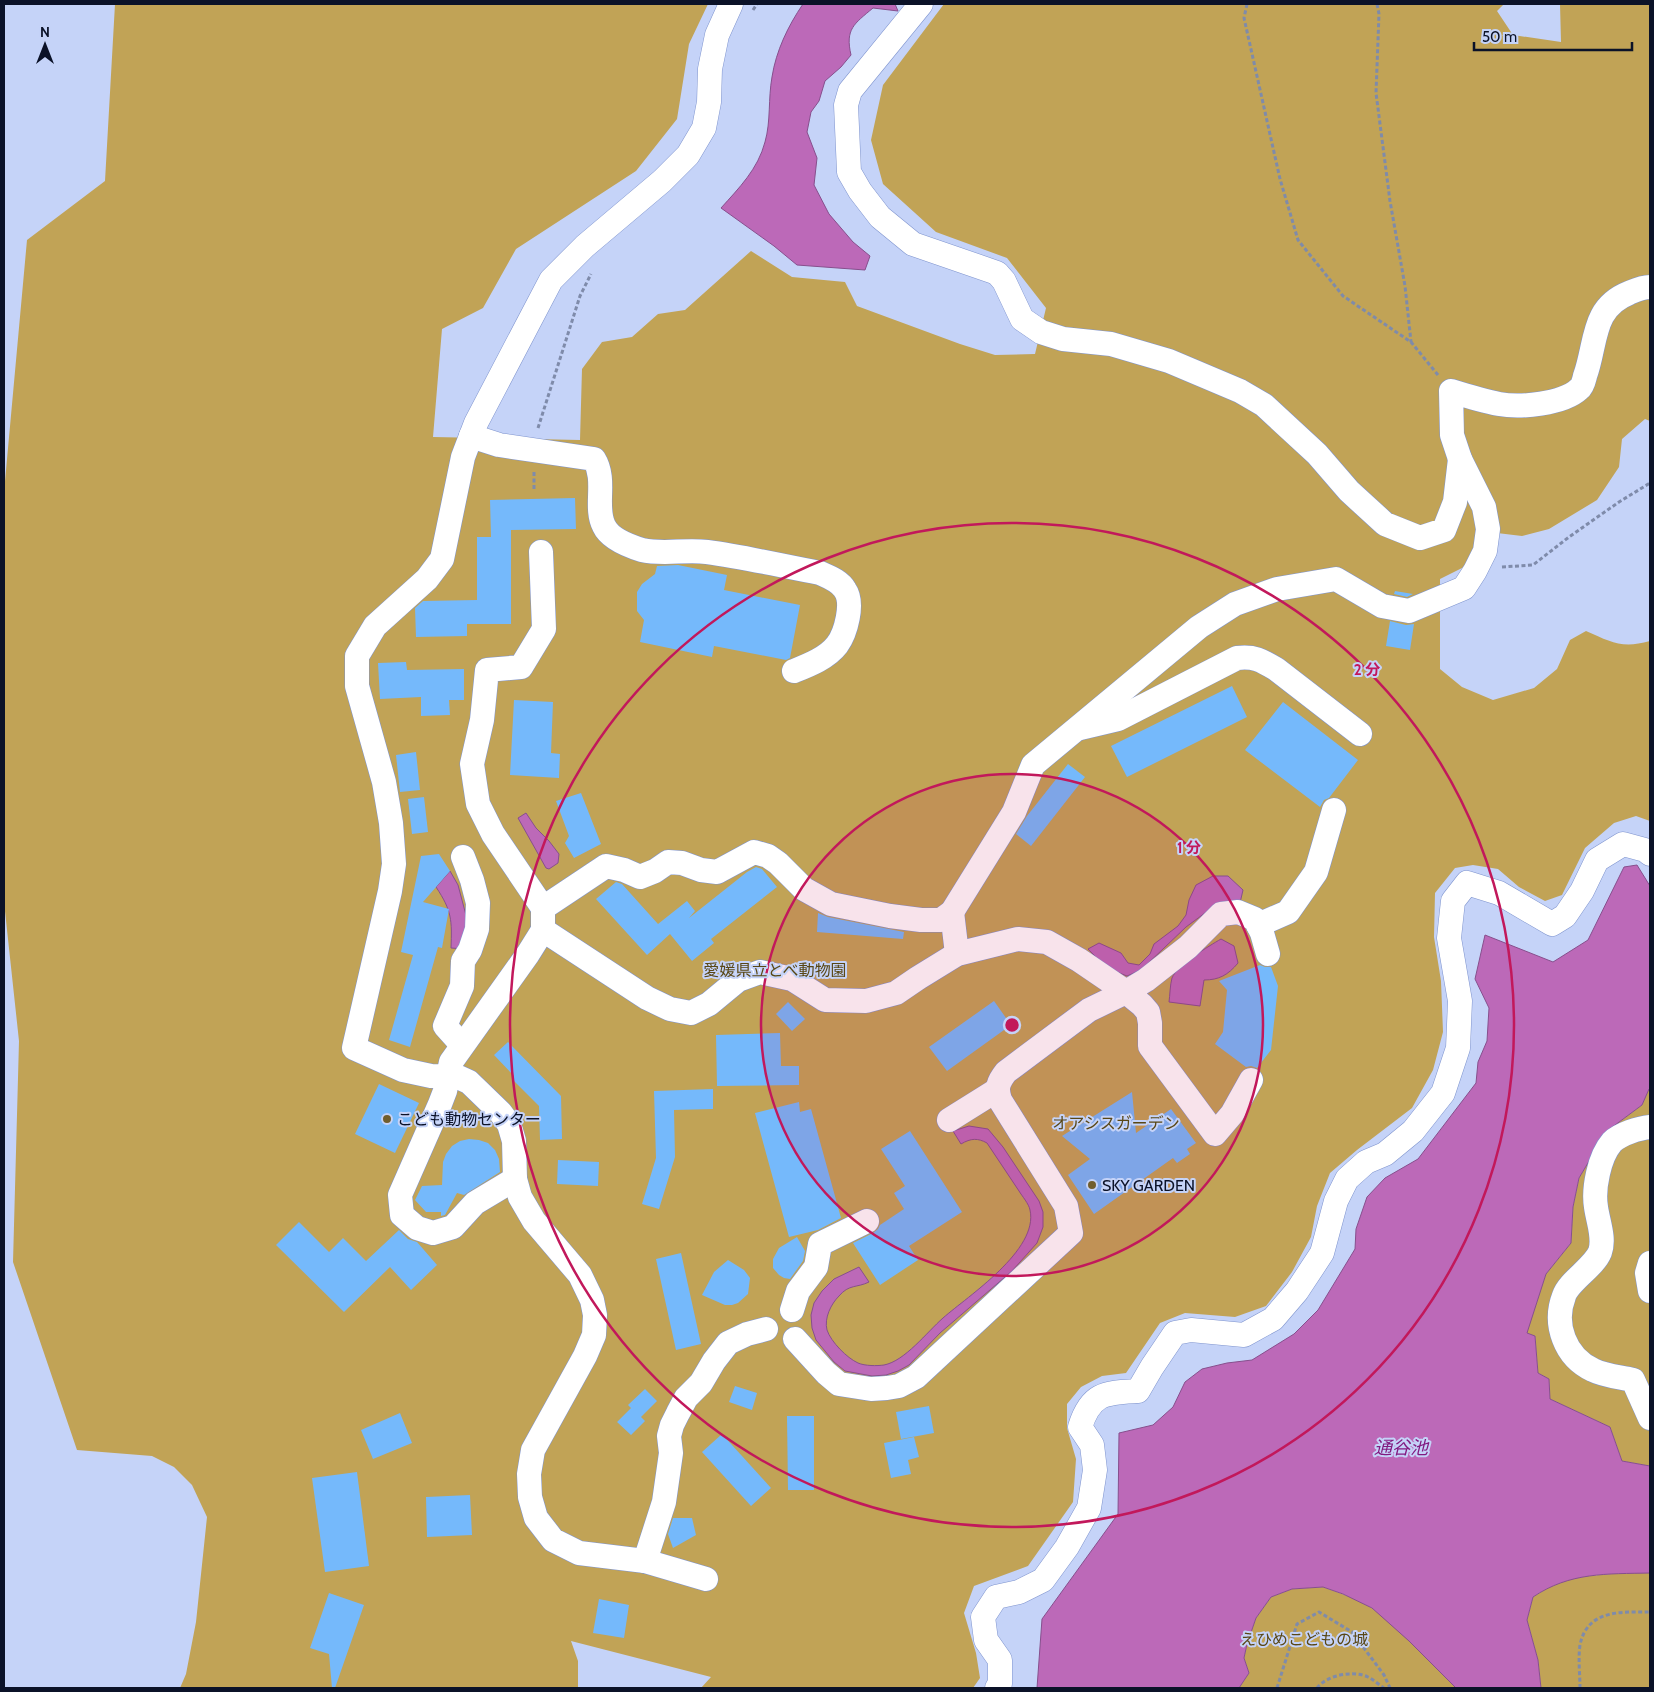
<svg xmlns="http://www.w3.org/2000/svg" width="1654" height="1692" viewBox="0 0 1654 1692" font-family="Cabin,'Noto Sans JP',sans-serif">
<rect width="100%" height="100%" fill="#c5d3f8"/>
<g fill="#c1a356">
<path d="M115,4H708L689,44L677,119L636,171L516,249L483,308L442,329L433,437L580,440L582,369L602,342L632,337L658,314L685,310L751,251L792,277L845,282L857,306L960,344L995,355L1035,354L1046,308L1007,258L936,232L883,184L871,140L883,85L944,4H1504L1497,11L1513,35L1561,42L1560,4H1650V421L1645,419L1622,439L1619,467L1597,500L1549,529L1522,536L1497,533L1466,566L1440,579V669L1462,687L1493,700L1534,688L1557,669L1570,640L1586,631C1611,642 1622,649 1650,641V821L1636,816L1614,823L1585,848L1562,895L1545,901L1519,887L1498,869L1473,865L1455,868L1435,893L1434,937L1441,981L1443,1032L1433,1070L1412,1108L1357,1150L1330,1173L1317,1206L1311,1237L1292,1272L1266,1306L1235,1317L1185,1313L1160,1323L1126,1373L1102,1376L1081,1387L1067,1404V1428L1076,1459L1073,1502L1028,1566L974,1586L964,1613L976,1653L980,1678L973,1688H701L711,1677L571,1641L578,1661V1688H180L186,1674L196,1622L207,1517L192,1485L174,1467L152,1456L77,1450L13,1262L19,1041L4,902V492L27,240L105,181Z"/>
<polygon points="1649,1088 1650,1088 1650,1466 1622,1461 1610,1427 1550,1399 1549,1379 1538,1373 1535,1336 1526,1333 1546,1274 1571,1243 1573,1207 1579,1178 1607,1131 1642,1105"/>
<path d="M1625,1573H1650V1688H1541L1538,1660L1527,1620L1533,1597C1566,1575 1587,1576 1625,1573Z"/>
<path d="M1323,1587C1339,1593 1359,1599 1373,1609C1403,1630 1430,1662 1456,1688H1239L1249,1673L1244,1658L1247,1644L1256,1618L1271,1597L1292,1589Z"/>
</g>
<g fill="#bc69b8" stroke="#874f8d">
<path d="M803,4H895L898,11L873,8C854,24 845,29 851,55L841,67L825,81L819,101L811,112L807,132L817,158L814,185L829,214L853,242L870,256L865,270L797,265L774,246L721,208C739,188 758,169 765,142C771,121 768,99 772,77C776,51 788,26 803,4Z"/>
<polygon points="526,813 536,828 549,841 559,854 558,863 549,869 546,868 518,818"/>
<path d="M1637,865L1650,886V1088L1649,1089L1642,1105L1607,1131L1579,1178L1573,1207L1571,1243L1546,1274L1527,1333L1535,1336L1538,1373L1549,1379L1550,1399L1610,1427L1622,1461L1650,1466V1573C1607,1574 1570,1572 1533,1597L1527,1620L1538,1660L1541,1688H1456L1409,1641L1372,1608L1343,1594L1323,1587L1292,1589L1271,1597L1256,1618L1247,1644L1244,1658L1249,1673L1239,1688H1037L1042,1619L1118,1514L1119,1433L1153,1425L1173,1407L1185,1382L1202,1369L1227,1363L1252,1360L1294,1334L1318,1310L1355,1249L1356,1229L1367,1197L1385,1178L1418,1159L1476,1083L1478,1062L1487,1041L1489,1008L1475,979L1485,935L1553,962L1588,940L1624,867Z"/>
<path d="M450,871L458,885L467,919L465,949L451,948C452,920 452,911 436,887Z"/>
<polygon points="1213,876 1228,876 1243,890 1240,903 1209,910 1186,927 1141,970 1127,976 1107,968 1088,949 1099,943 1121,953 1128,963 1139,965 1150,954 1154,944 1178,926 1186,915 1189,900 1196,885"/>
<path d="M1221,939L1234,946L1238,963C1228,975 1219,980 1204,980L1200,1006L1169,1002C1170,995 1170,985 1172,978C1177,965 1209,946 1221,939Z"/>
<path d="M969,1126L988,1129L1003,1147L1039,1201L1043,1212V1227L1037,1243L1012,1271L940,1333L909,1365L898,1371L886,1375L872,1376L845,1371L834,1362L816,1340L812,1328L811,1315L814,1303L822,1291L834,1279L859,1267L869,1282C857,1288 849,1284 839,1296C831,1304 824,1318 827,1330C831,1342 847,1358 858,1363C865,1366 877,1366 884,1365C905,1361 927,1332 943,1318C968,1296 1039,1250 1030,1210C1029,1204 1022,1196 1019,1191C1008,1175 998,1159 987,1143C978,1138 971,1138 961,1144L953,1131Z"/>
</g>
<g fill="#75b9fb">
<polygon points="575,498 576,529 511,530 511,624 467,624 467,636 416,637 415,608 423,601 477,600 477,537 491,537 490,500"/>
<polygon points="678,565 727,575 724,590 800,605 790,658 786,660 714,646 712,657 640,642 644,620 637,611 637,592 642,584 655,574 657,566"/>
<polygon points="1395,591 1413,594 1407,597 1394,594"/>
<polygon points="1390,621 1406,625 1414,624 1410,650 1386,646"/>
<polygon points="406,662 407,670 464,669 464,700 449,700 450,715 421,716 421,697 380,699 378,663"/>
<polygon points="1232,686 1247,717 1127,777 1111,746"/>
<polygon points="514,700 553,702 551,753 560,754 559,778 510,775"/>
<polygon points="1283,702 1358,760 1329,798 1324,800 1320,807 1245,750"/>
<polygon points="416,752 420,790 400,792 396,755"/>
<polygon points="1068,764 1085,777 1031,846 1016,834 1027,816"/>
<polygon points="581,793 601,844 574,858 565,843 569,836 556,801"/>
<polygon points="424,797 428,832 412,834 408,799"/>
<polygon points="439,854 450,871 423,902 449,909 442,948 438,947 410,1047 389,1040 413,955 401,952 421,856"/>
<polygon points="756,867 762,869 777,887 711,939 714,943 692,961 670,934 647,955 596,899 616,882 622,884 658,924 687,901 695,911 689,918 747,872"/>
<polygon points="818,913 828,917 904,932 903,939 817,932"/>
<polygon points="1260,965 1265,967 1271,967 1278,986 1271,1050 1257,1068 1251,1066 1246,1067 1215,1044 1223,1032 1227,990 1219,981"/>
<polygon points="994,1001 1011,1025 947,1071 929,1047"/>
<polygon points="788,1002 805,1019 792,1031 776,1014"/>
<polygon points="780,1033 781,1066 799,1066 799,1085 717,1086 716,1035"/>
<polygon points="508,1042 561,1096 562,1139 540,1140 539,1106 512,1079 514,1076 494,1055"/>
<polygon points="379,1084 419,1103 395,1153 355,1134"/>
<polygon points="713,1089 713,1109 674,1110 675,1157 659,1209 642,1204 656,1158 654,1091"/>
<polygon points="1132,1092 1136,1133 1171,1109 1196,1143 1187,1149 1190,1154 1177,1163 1173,1158 1094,1214 1068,1175 1090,1159 1062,1136"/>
<polygon points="799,1102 800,1112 811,1109 841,1218 818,1230 789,1237 755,1113"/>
<polygon points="910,1131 962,1212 909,1246 918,1260 880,1285 853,1243 873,1233 878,1229 880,1225 904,1209 894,1193 905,1186 881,1149"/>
<polygon points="469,1139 479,1140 488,1143 495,1150 499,1159 500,1172 464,1195 457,1193 445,1215 441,1216 441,1212 426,1212 415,1200 422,1186 442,1185 443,1162 446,1154 452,1146 460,1141"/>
<polygon points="558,1160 599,1162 598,1186 557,1184"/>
<polygon points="299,1222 329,1252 343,1238 366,1261 399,1230 408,1239 417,1242 437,1265 411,1290 390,1267 344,1312 276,1245"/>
<polygon points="797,1237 805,1251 803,1261 790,1279 784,1278 779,1275 773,1268 773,1259 779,1248"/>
<polygon points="681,1253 701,1344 676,1350 656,1259"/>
<polygon points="728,1260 744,1270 750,1278 748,1294 738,1303 732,1305 725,1305 702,1295 714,1272"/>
<polygon points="735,1386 757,1393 752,1410 729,1402"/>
<polygon points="645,1389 657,1401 641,1417 645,1421 631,1435 617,1422 631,1408 628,1405"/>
<polygon points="929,1406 934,1433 901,1439 896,1412"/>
<polygon points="400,1413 412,1443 373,1459 361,1430"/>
<polygon points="787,1416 814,1416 814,1490 788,1490"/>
<polygon points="722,1434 771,1488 751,1506 702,1452"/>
<polygon points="914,1437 919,1457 908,1460 911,1474 891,1478 884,1443"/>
<polygon points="357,1472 369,1566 325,1572 312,1478"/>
<polygon points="470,1495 472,1535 427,1537 426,1497"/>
<polygon points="673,1518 692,1518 696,1535 673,1548 668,1534"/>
<polygon points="329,1593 364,1605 335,1688 332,1688 329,1654 310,1648"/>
<polygon points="599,1599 629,1605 624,1638 593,1633"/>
</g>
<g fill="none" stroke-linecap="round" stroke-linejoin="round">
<g stroke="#7f94ce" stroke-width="25">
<g id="minor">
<polyline points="921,4 850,91 846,105 849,172 860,191 880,217 913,244 997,273 1004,281 1022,319 1041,332 1063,339 1111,344 1169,361 1240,391 1264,405 1317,454 1349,491 1385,524 1420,538 1444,530 1455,502 1460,459"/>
<path d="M471,436L499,445L594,459C607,480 594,507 604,526C610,539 629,546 642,550C664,555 685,549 707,552C745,557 782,566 820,573C829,577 840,581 845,590C854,603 846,633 837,645C827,658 809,665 794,671"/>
<polyline points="541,552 544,629 521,667 487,670 482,720 472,764 478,804 493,834 543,908"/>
<path d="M1080,728L1118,719L1237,658C1254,656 1261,660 1276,669L1360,734"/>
<polyline points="952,912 957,954"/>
<polyline points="1258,925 1288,912 1316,872 1334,810"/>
<path d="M543,930V908L606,866L624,870L640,877L655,871L668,862L682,863L701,870L717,872L754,852L768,856L778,863L804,889L831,904L890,916L921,920H941L952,912L1014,812L1033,765L1199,627L1235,604L1277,589L1336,579L1382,606L1409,611L1464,588L1475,571L1485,551L1488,529L1484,507L1460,459L1452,435L1451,391C1467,396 1483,401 1499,404C1520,408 1563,404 1579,389C1583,386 1584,380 1585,376C1597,343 1591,308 1629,293C1636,290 1642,287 1650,287"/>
<polyline points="462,1045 445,1026 462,986 463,961 470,950 477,929 478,903 472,880 463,857"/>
<polyline points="1251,1080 1232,1114 1215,1134 1150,1046 1150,1023 1148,1012 1142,1005 1126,992 1146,980 1188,947 1221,914 1238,912 1255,919 1262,933 1268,954"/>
<polyline points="949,1120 997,1090"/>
<path d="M1650,1127C1639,1128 1620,1134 1612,1142C1599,1157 1593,1189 1596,1207C1598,1222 1605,1238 1600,1252C1594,1267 1568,1282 1564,1296C1553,1324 1565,1357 1593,1370C1605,1376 1620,1377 1633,1380L1650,1418"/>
<polyline points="515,1179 475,1203 453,1227 433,1233 417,1228 402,1215 400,1195 440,1104 445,1091 451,1062 528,954 543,930 647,998 670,1009 691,1013 709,1004 738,980 760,972 792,979 825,1000 866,1001 896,993 918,978 957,954 1018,939 1047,942 1079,960 1126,992"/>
<polyline points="1650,1263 1647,1273 1650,1291"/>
<polyline points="792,1310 798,1291 816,1267 820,1244 867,1221"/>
<path d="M795,1339L826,1373L839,1384L871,1389L887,1388L899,1386L916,1377L1071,1233L1066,1206L1000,1100C996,1088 998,1082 1006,1072L1089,1010L1126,992"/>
<polyline points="645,1561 664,1502 671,1453 669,1436 672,1425 678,1413 686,1398 701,1383 714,1361 728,1343 747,1334 766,1329"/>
<polyline points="706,1579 645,1561 579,1553 553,1540 536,1518 530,1497 529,1474 533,1450 585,1356 594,1335 595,1315 592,1300 580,1275 534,1221 520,1197 515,1179 514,1141 509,1124 500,1112 469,1082 458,1077 431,1076 403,1070 354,1048 390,891 394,864 391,823 384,782 357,686 357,656 375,626 427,579 442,559 463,457 476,423 551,280 585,246 662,181 688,155 704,128 709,102 710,69 717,35 731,4"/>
<path d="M997,1688L1000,1684V1660L986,1640L983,1617L996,1597L1019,1592L1043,1580L1067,1547L1089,1508L1095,1470L1092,1445L1080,1427C1091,1392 1106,1393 1138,1391L1152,1367L1175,1333L1191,1330L1244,1335L1273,1319L1297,1291L1322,1253L1336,1201L1347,1179L1366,1162L1385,1154L1413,1131L1443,1093L1458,1048L1460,1001L1449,938L1453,901L1467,883L1499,893L1552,924L1565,916L1582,891L1597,860L1623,844L1645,850L1650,854"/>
</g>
</g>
<g stroke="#7f8baa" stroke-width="3" stroke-dasharray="4 2.5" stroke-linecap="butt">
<polyline points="1247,4 1244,18 1280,179 1298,240 1343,296 1411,342 1438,375"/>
<polyline points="1377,4 1379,14 1376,93 1390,201 1405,286 1411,342"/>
<polyline points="753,10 757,4"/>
<polyline points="538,428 580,296 591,274"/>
<polyline points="534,472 534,491"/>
<polyline points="1502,567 1533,565 1569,537 1619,502 1650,483"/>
<polyline points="1277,1688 1297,1624 1319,1612 1352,1632 1384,1675 1390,1688"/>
<path d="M1317,1688C1327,1675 1353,1670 1368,1677C1374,1680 1379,1685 1384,1688"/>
<path d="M1580,1688C1580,1674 1578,1659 1580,1645C1587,1609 1622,1612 1650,1612"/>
</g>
<use href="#minor" stroke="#fff" stroke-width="24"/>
</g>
<circle cx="1012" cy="1025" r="251" fill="#c2185b" fill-opacity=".12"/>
<g fill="none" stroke="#c2185b" stroke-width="2.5">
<circle cx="1012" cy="1025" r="251"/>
<circle cx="1012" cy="1025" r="502"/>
</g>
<g fill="#715e2d" stroke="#c5d3f8" stroke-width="2">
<circle cx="387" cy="1119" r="5"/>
<circle cx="1092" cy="1185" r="5"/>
</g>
<g text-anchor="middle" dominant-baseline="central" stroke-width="4" stroke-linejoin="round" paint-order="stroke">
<g font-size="16" fill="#594715" stroke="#c5d3f8">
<text x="775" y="970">愛媛県立とべ動物園</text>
<text x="1116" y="1123">オアシスガーデン</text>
<text x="1304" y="1639">えひめこどもの城</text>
</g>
<g font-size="16" fill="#0b1228" stroke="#c5d3f8" text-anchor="start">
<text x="397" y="1119">こども動物センター</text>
<text x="1102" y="1185">SKY GARDEN</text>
</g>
<g font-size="18" font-style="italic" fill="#821a80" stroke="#c5d3f8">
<text x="1401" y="1448">通谷池</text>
</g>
</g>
<circle cx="1012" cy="1025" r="8" fill="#c2185b" stroke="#c5d3f8" stroke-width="2.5"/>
<g font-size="15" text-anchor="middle" font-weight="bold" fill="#c2185b" stroke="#c5d3f8" stroke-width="4" stroke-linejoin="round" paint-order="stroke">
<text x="1367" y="675">2 分</text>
<text x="1189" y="853">1 分</text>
</g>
<rect width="1654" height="1692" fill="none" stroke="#0b1228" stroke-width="10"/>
<g transform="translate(45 45)" stroke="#c5d3f8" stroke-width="4" paint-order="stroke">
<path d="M0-4L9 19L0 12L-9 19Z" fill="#0b1228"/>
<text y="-8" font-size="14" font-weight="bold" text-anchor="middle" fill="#0b1228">N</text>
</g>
<path d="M1474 42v8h158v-8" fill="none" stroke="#0b1228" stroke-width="2.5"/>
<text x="1482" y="42" font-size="15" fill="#0b1228" stroke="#c5d3f8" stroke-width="4" paint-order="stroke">50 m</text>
</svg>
